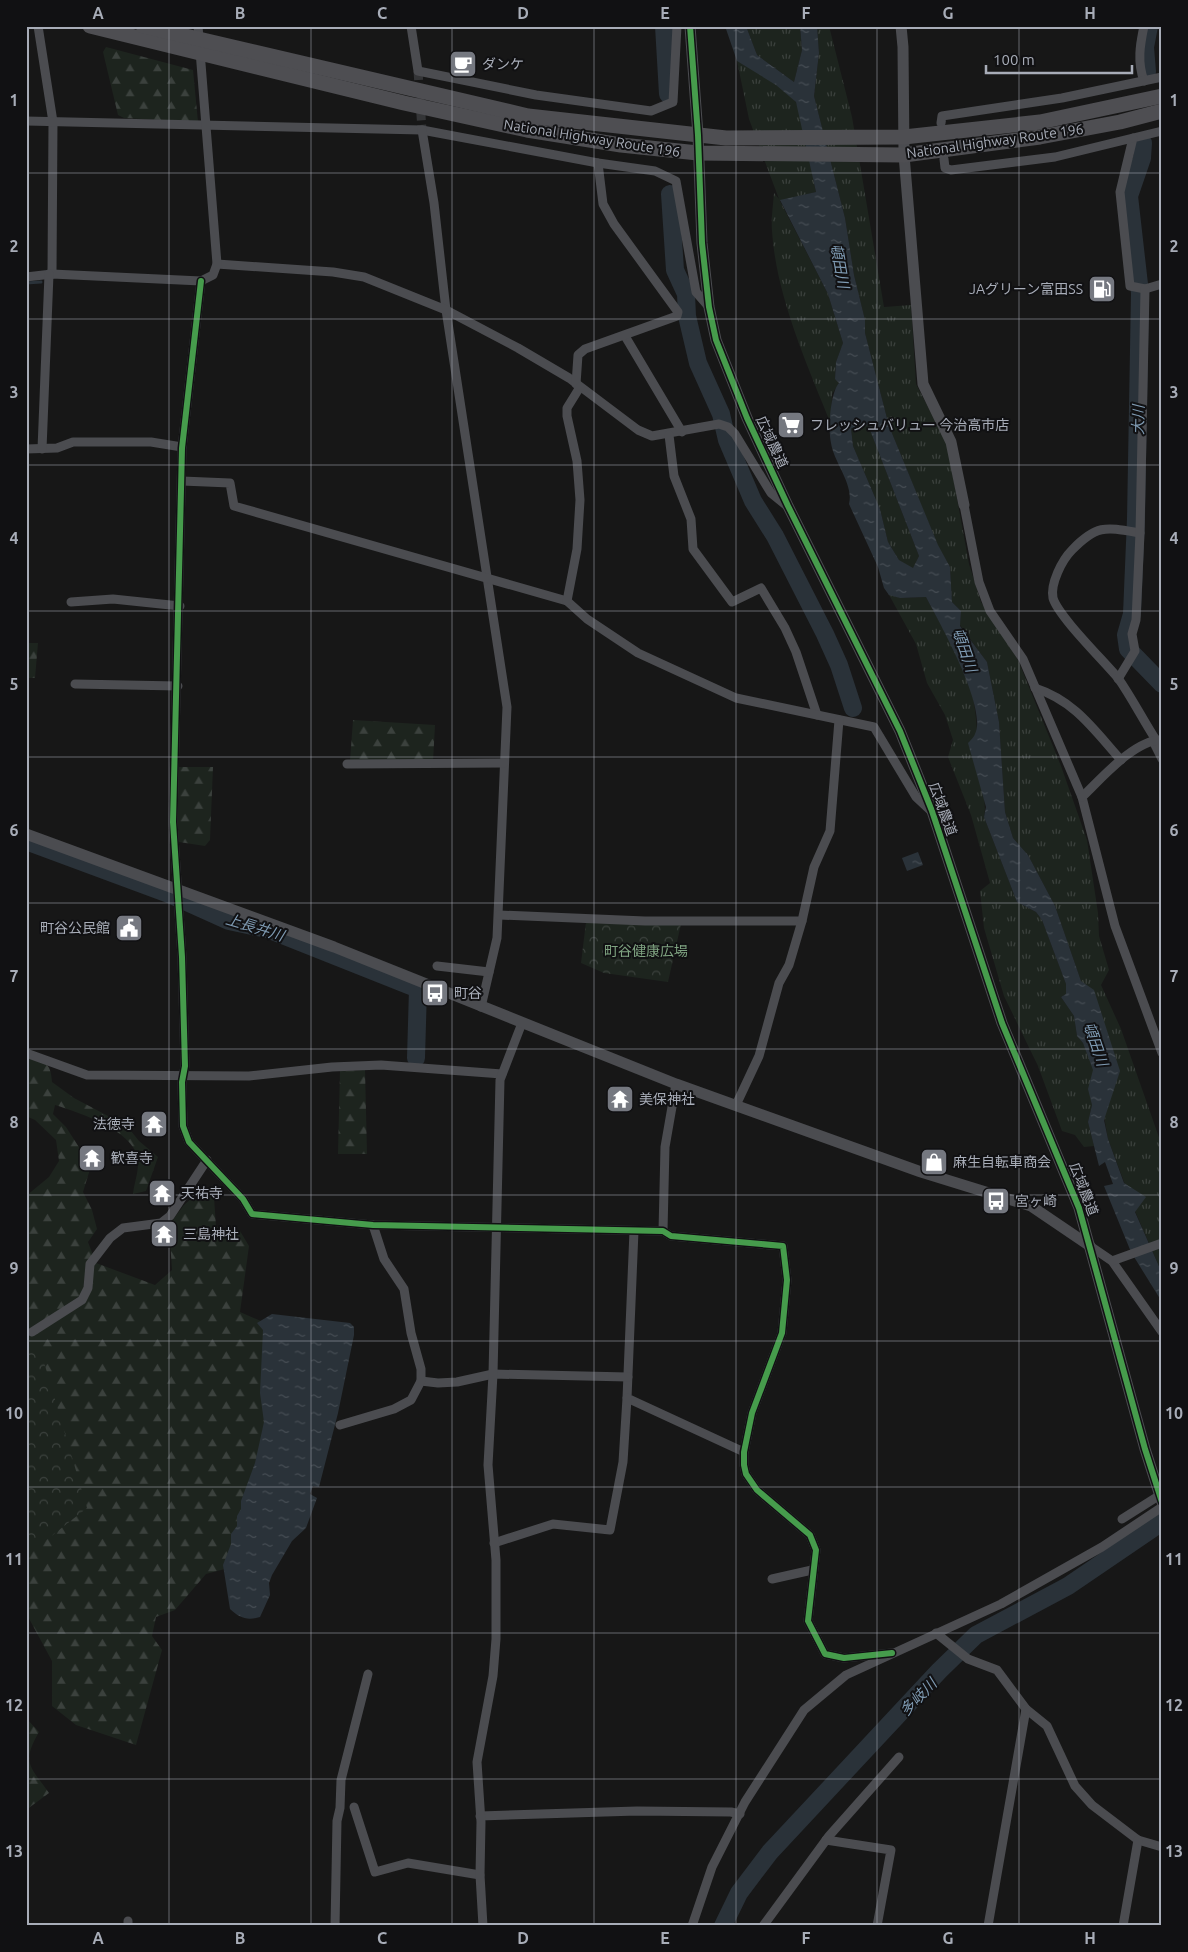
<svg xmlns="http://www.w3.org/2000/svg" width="1188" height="1952" viewBox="0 0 1188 1952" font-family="Ubuntu,'Noto Sans JP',sans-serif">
<defs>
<pattern id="grass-tufts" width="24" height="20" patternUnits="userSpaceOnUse" patternTransform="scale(1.25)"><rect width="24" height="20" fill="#1d241e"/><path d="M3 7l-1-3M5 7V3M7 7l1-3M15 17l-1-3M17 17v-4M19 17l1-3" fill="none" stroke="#3b413d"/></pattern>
<pattern id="forest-firs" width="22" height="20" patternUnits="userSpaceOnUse" patternTransform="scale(1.25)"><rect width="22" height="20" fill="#1d241e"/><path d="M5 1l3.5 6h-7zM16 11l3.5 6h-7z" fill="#3b413d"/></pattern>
<pattern id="park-crowns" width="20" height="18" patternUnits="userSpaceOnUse" patternTransform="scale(1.25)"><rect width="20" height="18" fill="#1d241e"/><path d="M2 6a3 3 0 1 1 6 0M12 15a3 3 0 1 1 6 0" fill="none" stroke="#3b413d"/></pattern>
<pattern id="water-ripples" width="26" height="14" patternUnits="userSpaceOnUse" patternTransform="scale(1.25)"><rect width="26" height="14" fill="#2a3239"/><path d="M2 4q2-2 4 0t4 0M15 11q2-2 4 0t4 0" fill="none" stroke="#464d54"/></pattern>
</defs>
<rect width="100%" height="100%" fill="#171717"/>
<g fill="url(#grass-tufts)">
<polygon points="746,26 800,26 802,50 794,82 757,55"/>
<polygon points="817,26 829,26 852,117 884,307 911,305 916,384 947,444 969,564 981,602 1018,660 1061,766 1087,840 1098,913 1099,936 1109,970 1101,985 1121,1029 1162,1146 1162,1273 1135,1211 1108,1139 1081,981 1055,906 1028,855 1013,838 1005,812 999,722 987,662 960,625 961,611 952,602 950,567 938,546 889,426 865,333 865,320 854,275 845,218 814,96 819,53"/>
<path d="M737,61C756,72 781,83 795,101C802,110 813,176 816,192L780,201L828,294L843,343L836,362L835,379L839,383L832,394L831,424C807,365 776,295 772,231C771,219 773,206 774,193L779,199L749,119Z"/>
<polygon points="868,425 919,556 913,569 899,560 888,542 880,509 853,446 851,427 856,430"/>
<path d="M888,593L900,598L926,597C941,626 964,662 972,693C978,719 977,746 980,773C981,788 987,803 984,817L1017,902L1036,912L1042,920L1066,984V994L1061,997L1074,1016L1077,1036L1083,1043L1094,1070L1089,1089L1092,1105L1088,1122L1094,1146L1084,1147L1075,1135L1062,1131L1038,1066L1004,996L984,928L980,891L990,883L971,815L948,757L953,740L945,715L927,683L916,644Z"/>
</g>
<g fill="url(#forest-firs)">
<polygon points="106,47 193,70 198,122 124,118 118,115 103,52"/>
<polygon points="26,643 38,643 35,678 26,678"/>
<polygon points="353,720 435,725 433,762 350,761"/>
<polygon points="178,767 213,767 210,840 205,846 179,842 177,834"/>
<path d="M26,1056C44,1061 51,1062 52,1082L74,1098L127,1126L139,1141L158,1157L146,1191L133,1194C134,1184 138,1174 138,1164C140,1132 80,1113 55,1105L53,1114L66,1127L91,1166L83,1192L92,1210L97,1229L88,1242L96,1263L155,1285L172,1270L169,1225L184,1205L200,1191L214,1197L216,1227L240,1231L249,1246L240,1312L279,1329L276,1427L236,1566L206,1574L175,1610L156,1617L152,1636L162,1650L136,1745L76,1725L52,1706V1661L26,1613V1196L49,1177L59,1161L56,1140L35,1120L26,1116Z"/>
<polygon points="365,1070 367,1154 338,1154 340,1071"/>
<path d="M26,1718L39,1732C21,1763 30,1766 49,1793L26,1810Z"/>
</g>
<g fill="url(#park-crowns)">
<polygon points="586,922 681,924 668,982 604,973 581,963"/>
<polygon points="26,1343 41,1352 87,1508 26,1556"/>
</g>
<g fill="url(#water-ripples)" fill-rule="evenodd">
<path d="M725,26H746L757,55L794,82L802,50L800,26H817L819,53L814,96L845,218L854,275L865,320V333L889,426L938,545L950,567L952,602L961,611L960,626L987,662L999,722L1005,812L1013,838L1028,855L1055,906L1081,981L1094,990L1120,1071L1104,1120L1108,1139L1124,1183L1146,1197L1135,1212L1162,1273V1302L1131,1252L1104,1186L1113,1184L1105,1162L1099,1166L1088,1122L1092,1105L1088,1089L1093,1070L1083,1043L1077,1036L1074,1016L1061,997L1066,994V984L1042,920L1036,912L1017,902L984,817L986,807L968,743C970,741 974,737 975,734C988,708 939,622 926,597L900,598L889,595L884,588L878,567L849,504C854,484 834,463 831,443C828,430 830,393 839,383L835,379L836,362L843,343L828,294L780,200L816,192L796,102L776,85L737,61ZM868,425L919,556L913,568L899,560L888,542L880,509L853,446L851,428L856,430Z"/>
<polygon points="918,852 923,865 907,871 902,858"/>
<path d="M272,1314L350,1323L354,1327V1335L338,1413L319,1487L313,1486L310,1494L317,1498L306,1528L292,1541L272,1575L269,1583L270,1595L260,1617C247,1621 240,1618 230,1609L223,1565L231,1544V1534L237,1526V1516L241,1509V1501L255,1463L264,1422L260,1393L263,1330L257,1323Z"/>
</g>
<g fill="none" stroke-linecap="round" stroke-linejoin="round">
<polyline stroke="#2a3239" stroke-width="3" points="26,283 41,282"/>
<g stroke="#2a3239" stroke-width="18">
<polyline points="664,26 668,94"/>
<polyline points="1147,72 1145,47 1149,26"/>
<polyline points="1143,143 1142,158 1129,196 1140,293 1136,519 1132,614 1126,635 1128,649 1162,684"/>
<polyline points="670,194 675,270 686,294 687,316 698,363 721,414 727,440 753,501 775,536 825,634 839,665 853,708"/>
<polyline points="26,841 169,894 229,921 267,929 418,989 416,1058"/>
<polyline points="723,1926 739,1893 770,1852 939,1671 976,1635 1068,1586 1162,1522"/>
</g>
<polyline stroke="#343537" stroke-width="9" stroke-dasharray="9 4.5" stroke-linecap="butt" points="418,71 422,130"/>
<g stroke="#4b4c50" stroke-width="9">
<polyline points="38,26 53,122 52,274"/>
<polyline points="411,26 418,71 536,95 651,111 673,102 677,26"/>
<path d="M1144,81C1137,62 1140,45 1144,26"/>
<polyline points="26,121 422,130 598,163 655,171 676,181 696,292 709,307"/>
<polyline points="941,123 942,116 1062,98 1162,77"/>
<polyline points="422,130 434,203 446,310 507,707 497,938 481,1007"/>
<polyline points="1162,131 1133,138 1120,192 1130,286 1145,289 1162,284"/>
<polyline points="944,159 945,168 951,170 1055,157 1133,138"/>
<polyline points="217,264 333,272 364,277 446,310 518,348 569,378 638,430 652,436 719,424 728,427 735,434 771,493 787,506"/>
<polyline points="26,277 52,274 201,281 213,275 217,264 198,26"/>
<polyline points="201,281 182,448 173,822 182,957 185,1066 182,1082 183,1126 189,1142 243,1199 252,1214 373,1225 663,1231 671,1236 783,1246 787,1280 782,1333 752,1413 744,1452 744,1465 746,1474 757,1490 810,1535 816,1550 808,1621 825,1654 844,1658 892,1653"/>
<polyline points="625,336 682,432"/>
<polyline points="576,384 578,355 585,349 677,316 678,312 614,224 603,204 598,163"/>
<polyline points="669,435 674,476 691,519 693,549 732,602 761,588 785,628 796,652 817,715"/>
<polyline points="26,449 57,448 73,442 151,442 182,447"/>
<polyline points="42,449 49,274"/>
<polyline points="182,481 230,483 234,506 567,601 587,619 638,653 736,698 874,727 916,797 931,811"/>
<polyline points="964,505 979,582 990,611 1023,659 1082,797 1115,926 1162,1053"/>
<path d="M1140,533C1106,527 1097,524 1072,550C1062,560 1050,584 1053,598C1058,616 1104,661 1118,678C1132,698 1143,720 1156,740"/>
<polyline points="567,601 577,549 580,500 577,461 567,416 567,408 580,387"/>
<polyline points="71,602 113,599 180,606"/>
<polyline points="1118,679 1135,651 1132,634 1136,620 1140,533 1145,289"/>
<polyline points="75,684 178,686"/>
<path d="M1035,688C1075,701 1094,730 1121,760"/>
<polyline points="1153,741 1162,759"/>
<polyline points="347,764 504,763"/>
<path d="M1082,797C1100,780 1135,739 1162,740"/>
<polyline points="499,915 645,921 802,921"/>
<polyline points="437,966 489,972"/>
<polyline points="26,1053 87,1075 249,1076 332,1067 381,1065 502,1074"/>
<polyline points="736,1105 759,1056 779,983 789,965 802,921 814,867 830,831 839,720"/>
<polyline points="634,1231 627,1398 744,1452"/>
<polyline points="663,1231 665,1147 676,1084"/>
<polyline points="1090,1246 1112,1261 1162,1332"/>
<polyline points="1112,1261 1162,1243"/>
<polyline points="32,1332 82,1300 88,1288 90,1264 110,1238 123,1228 161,1223 170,1216 207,1160"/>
<polyline points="421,1381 438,1383 457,1382 493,1374 628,1377"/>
<polyline points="340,1425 394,1409 411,1400 421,1381 421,1369 411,1333 404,1289 384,1259 373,1225"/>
<polyline points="1122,1519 1160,1495"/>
<polyline points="494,1543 553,1524 610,1530 623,1462 627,1398"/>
<polyline points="772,1579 812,1570"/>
<polyline points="936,1633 968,1659 997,1670 1026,1709 1047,1726 1075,1786 1092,1805 1138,1840 1162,1847"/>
<polyline points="354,1807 375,1872 408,1863 480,1875"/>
<polyline points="480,1816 637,1811 731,1812 740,1814"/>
<polyline points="826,1840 891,1850 877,1926"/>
<polyline points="128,1921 128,1926"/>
<polyline points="335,1926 337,1821 340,1808 341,1780 368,1674"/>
<polyline points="483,1926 480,1875 481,1822 477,1762 493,1676 496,1639 496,1560 488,1465 493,1374 500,1080 522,1023"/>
<polyline points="692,1926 712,1867 745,1802 804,1710 846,1675 1001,1604 1102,1547 1162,1507"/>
<polyline points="763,1926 829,1836 899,1757"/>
<polyline points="988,1926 1026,1709"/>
<polyline points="1123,1926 1138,1840"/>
</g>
<g stroke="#4b4c50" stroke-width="11">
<polyline points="690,26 698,135 702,243 709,307 716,340 747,418 788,506 900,731 932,811 1002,1023 1079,1208 1145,1449 1162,1502"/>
<polyline points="901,26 903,47 904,155 923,384 951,442 964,505"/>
<polyline points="26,834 334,947 676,1084 921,1172 1031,1206 1090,1246"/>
</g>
<g stroke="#4e4e52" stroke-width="15">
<polyline points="90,26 404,103 527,130 621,145 698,153 904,155 1040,137 1120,122 1162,111"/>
<polyline points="143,26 528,116 726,138 904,137 1040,122 1162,96"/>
</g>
<g stroke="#111113" stroke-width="9">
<g id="cycleway">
<polyline points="690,26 698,135 702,243 709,307 716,340 747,418 788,506 900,731 932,811 1002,1023 1079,1208 1145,1449 1162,1502"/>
<polyline points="201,281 182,448 173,822 182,957 185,1066 182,1082 183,1126 189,1142 243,1199 252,1214 373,1225 663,1231 671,1236 783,1246 787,1280 782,1333 752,1413 744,1452 744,1465 746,1474 757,1490 810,1535 816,1550 808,1621 825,1654 844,1658 892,1653"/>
</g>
</g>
<use href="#cycleway" stroke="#469c4c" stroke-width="6"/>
</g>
<path fill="none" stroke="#a8adb8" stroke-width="1" stroke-opacity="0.55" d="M169,26V1926M311,26V1926M452,26V1926M594,26V1926M736,26V1926M877,26V1926M1019,26V1926M26,173H1162M26,319H1162M26,465H1162M26,611H1162M26,757H1162M26,903H1162M26,1049H1162M26,1195H1162M26,1341H1162M26,1487H1162M26,1633H1162M26,1779H1162"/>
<defs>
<g id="cafe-square" transform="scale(1.4375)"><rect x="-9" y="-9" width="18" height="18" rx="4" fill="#757880" stroke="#111113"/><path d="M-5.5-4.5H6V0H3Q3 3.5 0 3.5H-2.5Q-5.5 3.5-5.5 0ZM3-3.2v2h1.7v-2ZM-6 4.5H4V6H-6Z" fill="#fff"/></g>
<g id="fuel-square" transform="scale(1.4375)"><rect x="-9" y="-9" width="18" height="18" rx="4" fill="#757880" stroke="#111113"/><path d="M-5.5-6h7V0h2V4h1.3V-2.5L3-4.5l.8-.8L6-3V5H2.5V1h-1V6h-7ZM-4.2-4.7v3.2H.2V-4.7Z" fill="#fff"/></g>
<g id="supermarket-square" transform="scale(1.4375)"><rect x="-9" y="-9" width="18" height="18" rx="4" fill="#757880" stroke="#111113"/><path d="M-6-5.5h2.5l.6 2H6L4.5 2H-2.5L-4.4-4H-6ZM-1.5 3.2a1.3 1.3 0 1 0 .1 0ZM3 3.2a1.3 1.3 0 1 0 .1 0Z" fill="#fff"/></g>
<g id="civic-square" transform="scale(1.4375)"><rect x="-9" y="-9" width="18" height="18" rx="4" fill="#757880" stroke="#111113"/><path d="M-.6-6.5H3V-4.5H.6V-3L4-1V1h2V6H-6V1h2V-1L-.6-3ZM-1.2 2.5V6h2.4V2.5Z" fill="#fff"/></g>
<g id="bus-square" transform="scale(1.4375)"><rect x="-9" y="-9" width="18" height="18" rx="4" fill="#757880" stroke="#111113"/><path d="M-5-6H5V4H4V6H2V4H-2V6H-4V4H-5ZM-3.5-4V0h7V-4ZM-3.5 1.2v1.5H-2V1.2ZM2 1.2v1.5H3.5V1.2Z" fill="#fff"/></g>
<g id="temple-square" transform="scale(1.4375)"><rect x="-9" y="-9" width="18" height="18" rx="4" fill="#757880" stroke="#111113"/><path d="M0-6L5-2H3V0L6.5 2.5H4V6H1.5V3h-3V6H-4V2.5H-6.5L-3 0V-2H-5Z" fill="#fff"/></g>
<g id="shop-square" transform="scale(1.4375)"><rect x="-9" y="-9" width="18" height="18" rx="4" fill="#757880" stroke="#111113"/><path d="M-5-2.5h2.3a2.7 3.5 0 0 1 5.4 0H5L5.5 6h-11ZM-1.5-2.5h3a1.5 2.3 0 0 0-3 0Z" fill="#fff"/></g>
</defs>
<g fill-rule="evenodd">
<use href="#cafe-square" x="463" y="64"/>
<use href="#fuel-square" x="1102" y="289"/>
<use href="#supermarket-square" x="791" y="425"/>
<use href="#civic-square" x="129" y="928"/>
<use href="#bus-square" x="435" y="993"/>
<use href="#temple-square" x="620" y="1099"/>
<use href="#temple-square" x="154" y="1124"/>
<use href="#temple-square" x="92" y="1158"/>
<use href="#shop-square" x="934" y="1162"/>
<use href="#temple-square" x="162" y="1193"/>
<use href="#bus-square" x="996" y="1201"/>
<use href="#temple-square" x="164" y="1234"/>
</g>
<g text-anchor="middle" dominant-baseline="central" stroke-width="4" stroke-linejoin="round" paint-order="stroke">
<g font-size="14" fill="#a8adb8" stroke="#111113" text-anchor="start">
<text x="482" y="64">ダンケ</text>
<text x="1083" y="289" text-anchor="end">JAグリーン富田SS</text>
<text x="810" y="425">フレッシュバリュー 今治高市店</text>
<text x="110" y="928" text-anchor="end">町谷公民館</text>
<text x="454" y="993">町谷</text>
<text x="639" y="1099">美保神社</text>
<text x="135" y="1124" text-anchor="end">法徳寺</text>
<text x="111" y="1158">歓喜寺</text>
<text x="953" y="1162">麻生自転車商会</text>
<text x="181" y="1193">天祐寺</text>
<text x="1015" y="1201">宮ヶ崎</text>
<text x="183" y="1234">三島神社</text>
</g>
<g font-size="14" fill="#a8adb8" stroke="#111113">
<text transform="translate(592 138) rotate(9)">National Highway Route 196</text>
<text transform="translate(995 141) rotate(-8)">National Highway Route 196</text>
<text transform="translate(772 442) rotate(65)">広域農道</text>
<text transform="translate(943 809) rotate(70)">広域農道</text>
<text transform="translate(1084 1189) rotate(69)">広域農道</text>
</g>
<g font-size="14" fill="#7fa381" stroke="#111113">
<text x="646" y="951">町谷健康広場</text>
</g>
<g font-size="15" font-style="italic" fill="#7f9bb3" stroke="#111113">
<text transform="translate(840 266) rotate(80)">頓田川</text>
<text transform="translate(1138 420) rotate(-89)">大川</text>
<text transform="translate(965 650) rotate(71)">頓田川</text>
<text transform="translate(255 927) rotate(17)">上長井川</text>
<text transform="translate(1096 1044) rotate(71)">頓田川</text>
<text transform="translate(918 1697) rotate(-46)">多岐川</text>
</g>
</g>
<rect width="1188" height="1952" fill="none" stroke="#111113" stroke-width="55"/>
<path d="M986 65v8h146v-8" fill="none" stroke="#a8adb8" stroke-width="2.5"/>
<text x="993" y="65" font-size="15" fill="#a8adb8" stroke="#111113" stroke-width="4" paint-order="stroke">100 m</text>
<rect x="28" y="28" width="1132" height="1896" fill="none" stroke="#a8adb8" stroke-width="2"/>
<g font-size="16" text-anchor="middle" font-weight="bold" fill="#a8adb8">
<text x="98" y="19">A</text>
<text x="240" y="19">B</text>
<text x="382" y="19">C</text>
<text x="523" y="19">D</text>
<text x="665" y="19">E</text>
<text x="806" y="19">F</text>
<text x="948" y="19">G</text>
<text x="1090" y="19">H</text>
<text x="14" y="106">1</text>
<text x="1174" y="106">1</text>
<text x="14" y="252">2</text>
<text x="1174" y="252">2</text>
<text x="14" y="398">3</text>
<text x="1174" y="398">3</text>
<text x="14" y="544">4</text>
<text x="1174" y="544">4</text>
<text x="14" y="690">5</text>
<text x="1174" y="690">5</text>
<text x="14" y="836">6</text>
<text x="1174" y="836">6</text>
<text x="14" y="982">7</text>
<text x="1174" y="982">7</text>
<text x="14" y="1128">8</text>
<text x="1174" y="1128">8</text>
<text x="14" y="1274">9</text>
<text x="1174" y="1274">9</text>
<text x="14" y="1419">10</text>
<text x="1174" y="1419">10</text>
<text x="14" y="1565">11</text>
<text x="1174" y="1565">11</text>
<text x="14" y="1711">12</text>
<text x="1174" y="1711">12</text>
<text x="14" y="1857">13</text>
<text x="1174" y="1857">13</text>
<text x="98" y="1944">A</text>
<text x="240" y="1944">B</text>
<text x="382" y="1944">C</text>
<text x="523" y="1944">D</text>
<text x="665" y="1944">E</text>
<text x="806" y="1944">F</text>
<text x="948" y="1944">G</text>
<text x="1090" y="1944">H</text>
</g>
</svg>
